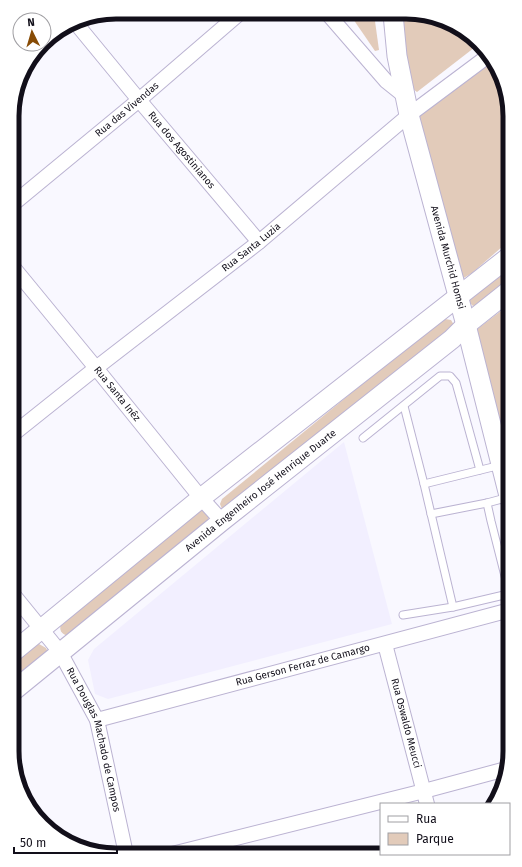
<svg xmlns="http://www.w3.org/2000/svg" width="522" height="867" viewBox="0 0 522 867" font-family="'Fira Sans',sans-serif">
<rect width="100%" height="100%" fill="#f9f8ff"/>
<polygon fill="#f2efff" points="344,442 392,624 108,699 95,694 88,660 94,649"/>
<g fill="#e2cbba">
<polygon points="349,13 374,14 379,50 375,51"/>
<polygon points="400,14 426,14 474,38 479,44 417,92 410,87"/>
<polygon points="491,61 502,76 510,116 510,240 472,273 462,279 418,116"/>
<polygon points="510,262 510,279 482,301 473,306 470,303 470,294"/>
<polygon points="510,304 510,459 476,330"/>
<polygon points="445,319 451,320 454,325 222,509 220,504 222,499 438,322"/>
<path d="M198,509L203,511L208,515V520L71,635L67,636C61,633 59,630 61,624Z"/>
<polygon points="39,644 46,648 49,654 12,684 12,663 34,645"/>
</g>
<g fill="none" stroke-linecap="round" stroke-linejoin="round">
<g stroke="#bbb3d2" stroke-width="9">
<g id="lane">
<polyline points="404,406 424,484 453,607"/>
<polyline points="363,438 440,376 450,376 456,383 480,470"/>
<polyline points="424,484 501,465"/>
<polyline points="431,514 487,503 509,497"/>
<polyline points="403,615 453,607 504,595 508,588 491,521 487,503"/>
</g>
</g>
<g stroke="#bbb3d2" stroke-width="16">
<g id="street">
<polyline points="327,13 386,81 406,97"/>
<path id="s1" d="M74,21L139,100L259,242"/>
<path id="s2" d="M13,204L139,100L240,13"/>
<path id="s3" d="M13,267L96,368L201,498L222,521"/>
<path id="s4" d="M12,435L96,368L259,242L409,115L488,56"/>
<path id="s5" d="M12,593L60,652L97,720L126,854"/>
<path id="s6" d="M385,644L427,804"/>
<path id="s7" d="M97,720L510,610"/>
<polyline points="172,854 424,791 506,769"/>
</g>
</g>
<g stroke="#bbb3d2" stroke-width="21">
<g id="secondary">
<path id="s8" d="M393,14L397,56L409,115L466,325L510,500"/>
<polyline points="12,653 201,498 510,256"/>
<path id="s9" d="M12,692L222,521L452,339L466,325L510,290"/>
</g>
</g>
<use href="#lane" stroke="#fff" stroke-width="7"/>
<use href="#street" stroke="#fff" stroke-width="14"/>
<use href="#secondary" stroke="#fff" stroke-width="19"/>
</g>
<g text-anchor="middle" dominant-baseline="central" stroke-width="4" stroke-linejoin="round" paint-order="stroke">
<g font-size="10" fill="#120f1a" stroke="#fff">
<text stroke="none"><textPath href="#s2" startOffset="148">Rua das Vivendas</textPath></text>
<text stroke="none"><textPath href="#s1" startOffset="168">Rua dos Agostinianos</textPath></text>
<text stroke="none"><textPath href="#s4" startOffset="304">Rua Santa Luzia</textPath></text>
<text stroke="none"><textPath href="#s8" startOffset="250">Avenida Murchid Homsi</textPath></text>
<text stroke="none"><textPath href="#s3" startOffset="164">Rua Santa Inêz</textPath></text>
<text stroke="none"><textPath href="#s9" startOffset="320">Avenida Engenheiro José Henrique Duarte</textPath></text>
<text stroke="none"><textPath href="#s7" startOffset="213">Rua Gerson Ferraz de Camargo</textPath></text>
<text stroke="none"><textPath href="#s6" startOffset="82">Rua Oswaldo Meucci</textPath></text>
<text stroke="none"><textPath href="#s5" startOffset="171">Rua Douglas Machado de Campos</textPath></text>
</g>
</g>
<path d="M0 0H522V867H0ZM116 19H406A97 97 0 0 1 503 116V751A97 97 0 0 1 406 848H116A97 97 0 0 1 19 751V116A97 97 0 0 1 116 19Z" fill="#fff" fill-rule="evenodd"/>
<path fill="none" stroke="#120f1a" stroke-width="5" d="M116 19H406A97 97 0 0 1 503 116V751A97 97 0 0 1 406 848H116A97 97 0 0 1 19 751V116A97 97 0 0 1 116 19Z"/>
<rect x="380" y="803" width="130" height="52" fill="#ffffff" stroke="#a09fa3"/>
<rect x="388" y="816" width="20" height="6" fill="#ffffff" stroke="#a09fa3"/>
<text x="416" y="823" font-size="12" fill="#120f1a">Rua</text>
<rect x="388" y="833" width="20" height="12" fill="#e2cbba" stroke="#a09fa3"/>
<text x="416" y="843" font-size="12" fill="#120f1a">Parque</text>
<g transform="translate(32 32) rotate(355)"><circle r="19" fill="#ffffff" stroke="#a09fa3"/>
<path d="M0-3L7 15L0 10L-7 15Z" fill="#874b05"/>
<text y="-6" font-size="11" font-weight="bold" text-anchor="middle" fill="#120f1a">N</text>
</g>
<path d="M14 847v6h103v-6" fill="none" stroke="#120f1a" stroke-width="2"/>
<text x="20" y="847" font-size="12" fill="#120f1a" stroke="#ffffff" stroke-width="3" paint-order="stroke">50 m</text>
</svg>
